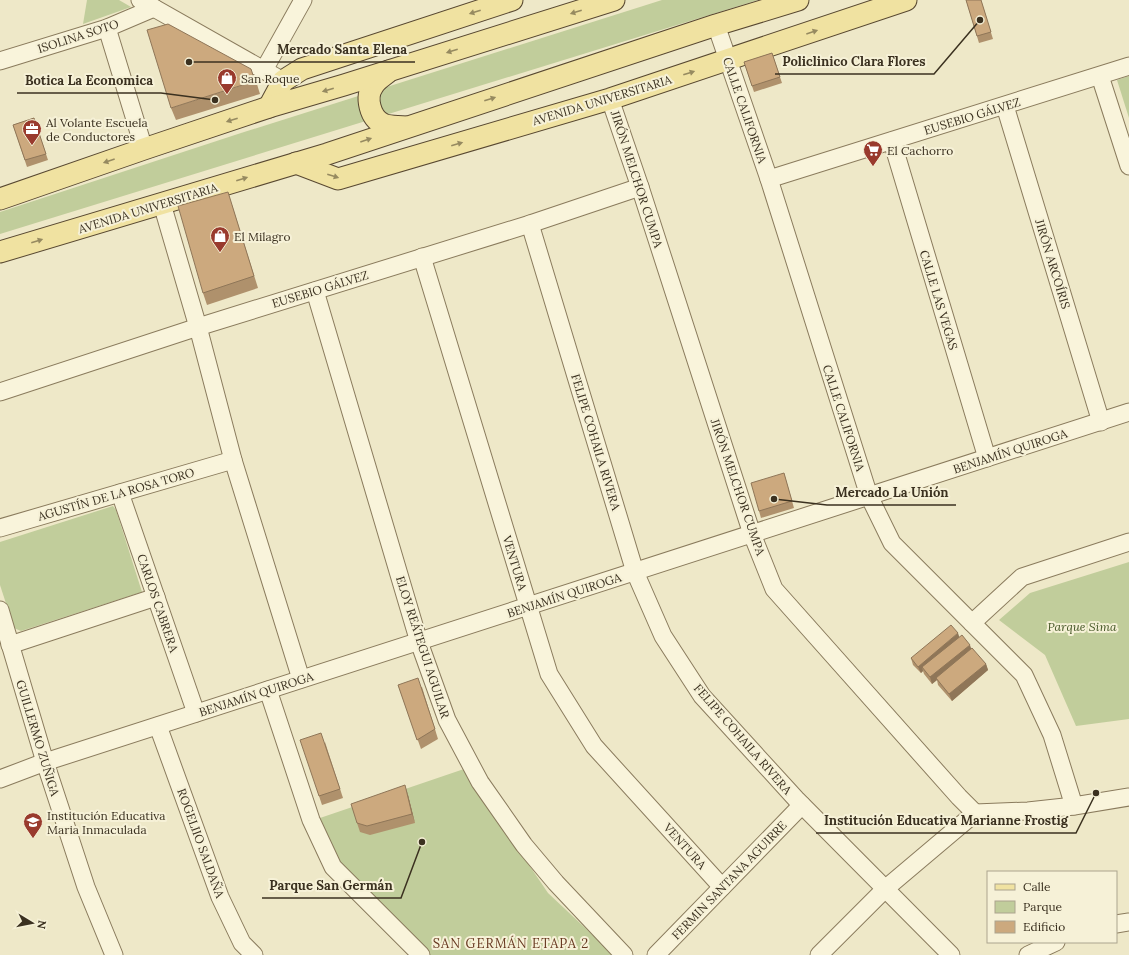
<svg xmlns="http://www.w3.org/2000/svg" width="1129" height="955" viewBox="0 0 1129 955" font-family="Lora,serif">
<rect width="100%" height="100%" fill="#eee8c8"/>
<g fill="#c1cd9b">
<polygon points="87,0 119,0 131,7 83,24"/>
<polygon points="662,0 758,0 0,234 0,212 241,133"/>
<polygon points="1129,76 1129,118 1117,80"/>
<polygon points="113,506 116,510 142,592 21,631 14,628 0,585 0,542"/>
<polygon points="1129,562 1129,719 1076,726 1045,655 999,620 1030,593"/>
<polygon points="464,769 548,893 614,955 429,955 339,866 320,818"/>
</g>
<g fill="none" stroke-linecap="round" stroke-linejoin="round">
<g stroke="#8a7b5d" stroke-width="19">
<g id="minor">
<polyline points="140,0 283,81"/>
<polyline points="716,25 769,179 869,496 892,543 1024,675 1052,735 1074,806"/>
<polyline points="107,28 144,149"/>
<polyline points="0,61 107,28 154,8"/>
<polyline points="264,70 303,0"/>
<polyline points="1100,76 1129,166"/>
<polyline points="610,99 640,187 752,534 774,589 959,797 975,813"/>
<polyline points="1005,106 1101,422"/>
<polyline points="892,141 987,458"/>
<polyline points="769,179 1129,66"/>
<polyline points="162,204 198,327 233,460 301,679"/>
<polyline points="530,224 635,572 663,636 702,696 796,799 951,955"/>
<polyline points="422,257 549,674 594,746 722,887"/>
<polyline points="315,291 419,642 447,720 480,782 524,845 556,883 624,955"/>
<polyline points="0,392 198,327 530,224 640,187"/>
<polyline points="120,493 196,713"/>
<polyline points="0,528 233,460"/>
<polyline points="0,610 45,762 86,887 114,955"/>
<polyline points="972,623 1022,577 1129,542"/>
<polyline points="10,645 156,597"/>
<polyline points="268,690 311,820 333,867 421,955"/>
<polyline points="158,726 220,897 242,943 254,955"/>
<polyline points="0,779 45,762 1129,412"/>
<polyline points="1116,924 1129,922"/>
<polyline points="656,955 802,805"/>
<polyline points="819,955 885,889 975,813 1028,811 1074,806 1129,797"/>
<polyline points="1028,955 1056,942"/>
</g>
</g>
<g stroke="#584831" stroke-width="23">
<g id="major">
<path d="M389,71C384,76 376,80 373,86C365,97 370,118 383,124C389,127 398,126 405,127"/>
<polyline points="269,107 283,81 302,69 512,0"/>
<polyline points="296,163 338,179 610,99 906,0"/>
<polyline points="0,199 144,149 269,107 344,85 614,0"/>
<polyline points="0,252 327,154 716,25 798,0"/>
</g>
</g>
<use href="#minor" stroke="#f9f4db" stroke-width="17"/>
<use href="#major" stroke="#f0e2a1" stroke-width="21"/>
</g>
<g fill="#af916c">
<polygon points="966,0 981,0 993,39 979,43"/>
<polygon points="772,53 782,83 754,92 744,62"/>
<polygon points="256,81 260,94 176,120 171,108"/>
<polygon points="34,118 48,160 27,167 13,125"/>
<polygon points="232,205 258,288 207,305 203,293"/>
<polygon points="784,473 794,508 761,518 759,511"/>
<polygon points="960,637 986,664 988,670 952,701 938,685 937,680 932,684 924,674 923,671 921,673 913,665 911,658"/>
<polygon points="398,685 422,687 438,739 421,749"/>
<polygon points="325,742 343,798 322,805 319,796"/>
<polygon points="408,795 415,823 370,835 360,832 357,823"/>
</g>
<g fill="#8f7658">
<polygon points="958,633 960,639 922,667 923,671 921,673 918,667"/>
<polygon points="970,645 972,651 936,678 937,680 932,684 930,677"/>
<polygon points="986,664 988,670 952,701 949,694"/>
<polygon points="405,785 408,795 415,823 412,814"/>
</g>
<g fill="#cca97e" stroke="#8f7658">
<polygon points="966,0 981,0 991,32 977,36"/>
<polygon points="168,24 251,69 255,81 171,108 147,30"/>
<polygon points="772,53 780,77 752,86 744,62"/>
<polygon points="34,118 46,154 25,160 13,125"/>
<polygon points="228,192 254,276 203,293 178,206"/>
<polygon points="784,473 792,501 759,511 751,483"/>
<polygon points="951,625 958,633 918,667 911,658"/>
<polygon points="962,635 970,645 930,677 922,667"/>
<polygon points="972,648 986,664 949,694 936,678"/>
<polygon points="418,678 435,729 417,740 398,685"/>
<polygon points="321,733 340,789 319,796 300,740"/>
<polygon points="405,785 412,814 367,826 357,823 351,804"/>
</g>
<defs><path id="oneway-solid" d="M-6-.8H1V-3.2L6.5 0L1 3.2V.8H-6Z"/></defs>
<g fill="#968a60">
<use href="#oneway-solid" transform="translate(475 12) rotate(162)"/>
<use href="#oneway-solid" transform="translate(576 12) rotate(163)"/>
<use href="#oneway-solid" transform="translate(812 32) rotate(-19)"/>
<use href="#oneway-solid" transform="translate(452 51) rotate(163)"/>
<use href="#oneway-solid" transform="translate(689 73) rotate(-18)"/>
<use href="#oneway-solid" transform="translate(328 90) rotate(164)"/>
<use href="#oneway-solid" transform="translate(490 99) rotate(-18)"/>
<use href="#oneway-solid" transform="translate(232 120) rotate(162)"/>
<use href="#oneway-solid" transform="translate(366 140) rotate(-19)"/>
<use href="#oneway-solid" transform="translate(457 144) rotate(-16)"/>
<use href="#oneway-solid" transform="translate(109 161) rotate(161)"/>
<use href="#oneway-solid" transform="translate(333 176) rotate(17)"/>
<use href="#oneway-solid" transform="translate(242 179) rotate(-17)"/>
<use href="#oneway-solid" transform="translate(37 241) rotate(-17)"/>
</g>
<defs>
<g id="shop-pin" transform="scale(1)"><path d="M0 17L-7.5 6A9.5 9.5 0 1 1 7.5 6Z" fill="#993a2d" stroke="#f6f1d7"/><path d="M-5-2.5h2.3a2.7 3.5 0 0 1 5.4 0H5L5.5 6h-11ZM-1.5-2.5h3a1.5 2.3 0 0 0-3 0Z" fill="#fff"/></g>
<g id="office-pin" transform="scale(1)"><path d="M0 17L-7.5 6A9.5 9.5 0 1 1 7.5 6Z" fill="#993a2d" stroke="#f6f1d7"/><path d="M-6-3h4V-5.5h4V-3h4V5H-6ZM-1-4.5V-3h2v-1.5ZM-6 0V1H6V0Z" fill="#fff"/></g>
<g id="supermarket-pin" transform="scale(1)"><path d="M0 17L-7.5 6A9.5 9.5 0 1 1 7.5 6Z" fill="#993a2d" stroke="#f6f1d7"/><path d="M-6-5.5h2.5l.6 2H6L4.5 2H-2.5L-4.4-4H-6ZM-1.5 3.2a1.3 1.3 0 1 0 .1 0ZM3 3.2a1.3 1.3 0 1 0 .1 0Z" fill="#fff"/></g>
<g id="school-pin" transform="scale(1)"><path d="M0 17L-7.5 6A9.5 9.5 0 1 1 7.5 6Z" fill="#993a2d" stroke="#f6f1d7"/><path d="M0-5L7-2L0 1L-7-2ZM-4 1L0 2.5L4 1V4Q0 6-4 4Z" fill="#fff"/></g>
</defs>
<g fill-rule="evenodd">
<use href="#shop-pin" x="227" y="78"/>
<use href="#office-pin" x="32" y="129"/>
<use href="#supermarket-pin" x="873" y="150"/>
<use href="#shop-pin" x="220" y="236"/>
<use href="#school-pin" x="33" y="822"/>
</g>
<g text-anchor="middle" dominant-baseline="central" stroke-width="4" stroke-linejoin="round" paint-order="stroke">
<g font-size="12" fill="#3b3120" stroke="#f6f1d7">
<text transform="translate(78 36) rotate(-18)">ISOLINA SOTO</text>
<text transform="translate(602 100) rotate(-17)">AVENIDA UNIVERSITARIA</text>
<text transform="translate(745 110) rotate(71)">CALLE CALIFORNIA</text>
<text transform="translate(972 116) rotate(-17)">EUSEBIO GÁLVEZ</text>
<text transform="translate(637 179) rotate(72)">JIRÓN MELCHOR CUMPA</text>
<text transform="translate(148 208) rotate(-17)">AVENIDA UNIVERSITARIA</text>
<text transform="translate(1053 264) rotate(73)">JIRÓN ARCOÍRIS</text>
<text transform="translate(320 289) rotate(-17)">EUSEBIO GÁLVEZ</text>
<text transform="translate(939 300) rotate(73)">CALLE LAS VEGAS</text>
<text transform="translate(844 418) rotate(72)">CALLE CALIFORNIA</text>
<text transform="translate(596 442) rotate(73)">FELIPE COHAILA RIVERA</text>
<text transform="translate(1010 451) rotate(-18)">BENJAMÍN QUIROGA</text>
<text transform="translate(738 487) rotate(71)">JIRÓN MELCHOR CUMPA</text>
<text transform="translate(116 494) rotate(-16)">AGUSTÍN DE LA ROSA TORO</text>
<text transform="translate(515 563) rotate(73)">VENTURA</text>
<text transform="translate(564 595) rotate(-18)">BENJAMÍN QUIROGA</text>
<text transform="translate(158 603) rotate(71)">CARLOS CABRERA</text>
<text transform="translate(423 647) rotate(72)">ELOY REÁTEGUI AGUILAR</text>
<text transform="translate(256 694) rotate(-18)">BENJAMÍN QUIROGA</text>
<text transform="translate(38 738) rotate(73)">GUILLERMO ZUÑIGA</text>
<text transform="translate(743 739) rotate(49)">FELIPE COHAILA RIVERA</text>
<text transform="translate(201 843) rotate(70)">ROGELIIO SALDAÑA</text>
<text transform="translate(685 846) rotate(48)">VENTURA</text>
<text transform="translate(729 880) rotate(-46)">FERMIN SANTANA AGUIRRE</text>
</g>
<g font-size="12" fill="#3b3120" stroke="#f6f1d7" text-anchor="start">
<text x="241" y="78">San Roque</text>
<text x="46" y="122">Al Volante Escuela<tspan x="46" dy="14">de Conductores</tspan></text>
<text x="887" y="150">El Cachorro</text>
<text x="234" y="236">El Milagro</text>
<text x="47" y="815">Institución Educativa<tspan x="47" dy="14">Maria Inmaculada</tspan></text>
</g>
<g font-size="12" font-style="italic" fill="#455727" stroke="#f6f1d7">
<text x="1082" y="626">Parque Sima</text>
</g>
<g font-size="13" letter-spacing="1" fill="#673820" stroke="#f6f1d7">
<text x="511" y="943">SAN GERMÁN ETAPA 2</text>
</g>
</g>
<path fill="none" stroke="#3b3120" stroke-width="1.5" d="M189 62L269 62H415M980 20L934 74H775M215 100L161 93H17M774 499L827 505H956M1096 793L1076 833H816M422 842L401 898H262"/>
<g fill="#3b3120" stroke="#f6f1d7" stroke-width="1.5">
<circle cx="189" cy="62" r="4"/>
<circle cx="980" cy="20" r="4"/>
<circle cx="215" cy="100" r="4"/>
<circle cx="774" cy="499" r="4"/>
<circle cx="1096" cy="793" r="4"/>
<circle cx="422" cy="842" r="4"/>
</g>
<g font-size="13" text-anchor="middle" font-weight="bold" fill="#3b3120" stroke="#f6f1d7" stroke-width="4" stroke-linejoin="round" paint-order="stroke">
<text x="342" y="54">Mercado Santa Elena</text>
<text x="854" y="66">Policlinico Clara Flores</text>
<text x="89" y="85">Botica La Economica</text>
<text x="892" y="497">Mercado La Unión</text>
<text x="946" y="825">Institución Educativa Marianne Frostig</text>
<text x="331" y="890">Parque San Germán</text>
</g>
<rect x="987" y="871" width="130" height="72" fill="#f6f1d7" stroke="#aba48e"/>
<rect x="995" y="884" width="20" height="6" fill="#f0e2a1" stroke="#aba48e"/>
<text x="1023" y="891" font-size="12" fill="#3b3120">Calle</text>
<rect x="995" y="901" width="20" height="12" fill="#c1cd9b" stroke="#aba48e"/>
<text x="1023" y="911" font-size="12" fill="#3b3120">Parque</text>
<rect x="995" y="921" width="20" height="12" fill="#cca97e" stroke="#aba48e"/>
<text x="1023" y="931" font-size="12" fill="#3b3120">Edificio</text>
<g transform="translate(32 923) rotate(100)" stroke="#f6f1d7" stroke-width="3" paint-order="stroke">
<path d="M0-3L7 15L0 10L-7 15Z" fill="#3b3120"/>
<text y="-6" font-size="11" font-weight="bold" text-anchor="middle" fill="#3b3120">N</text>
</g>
</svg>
